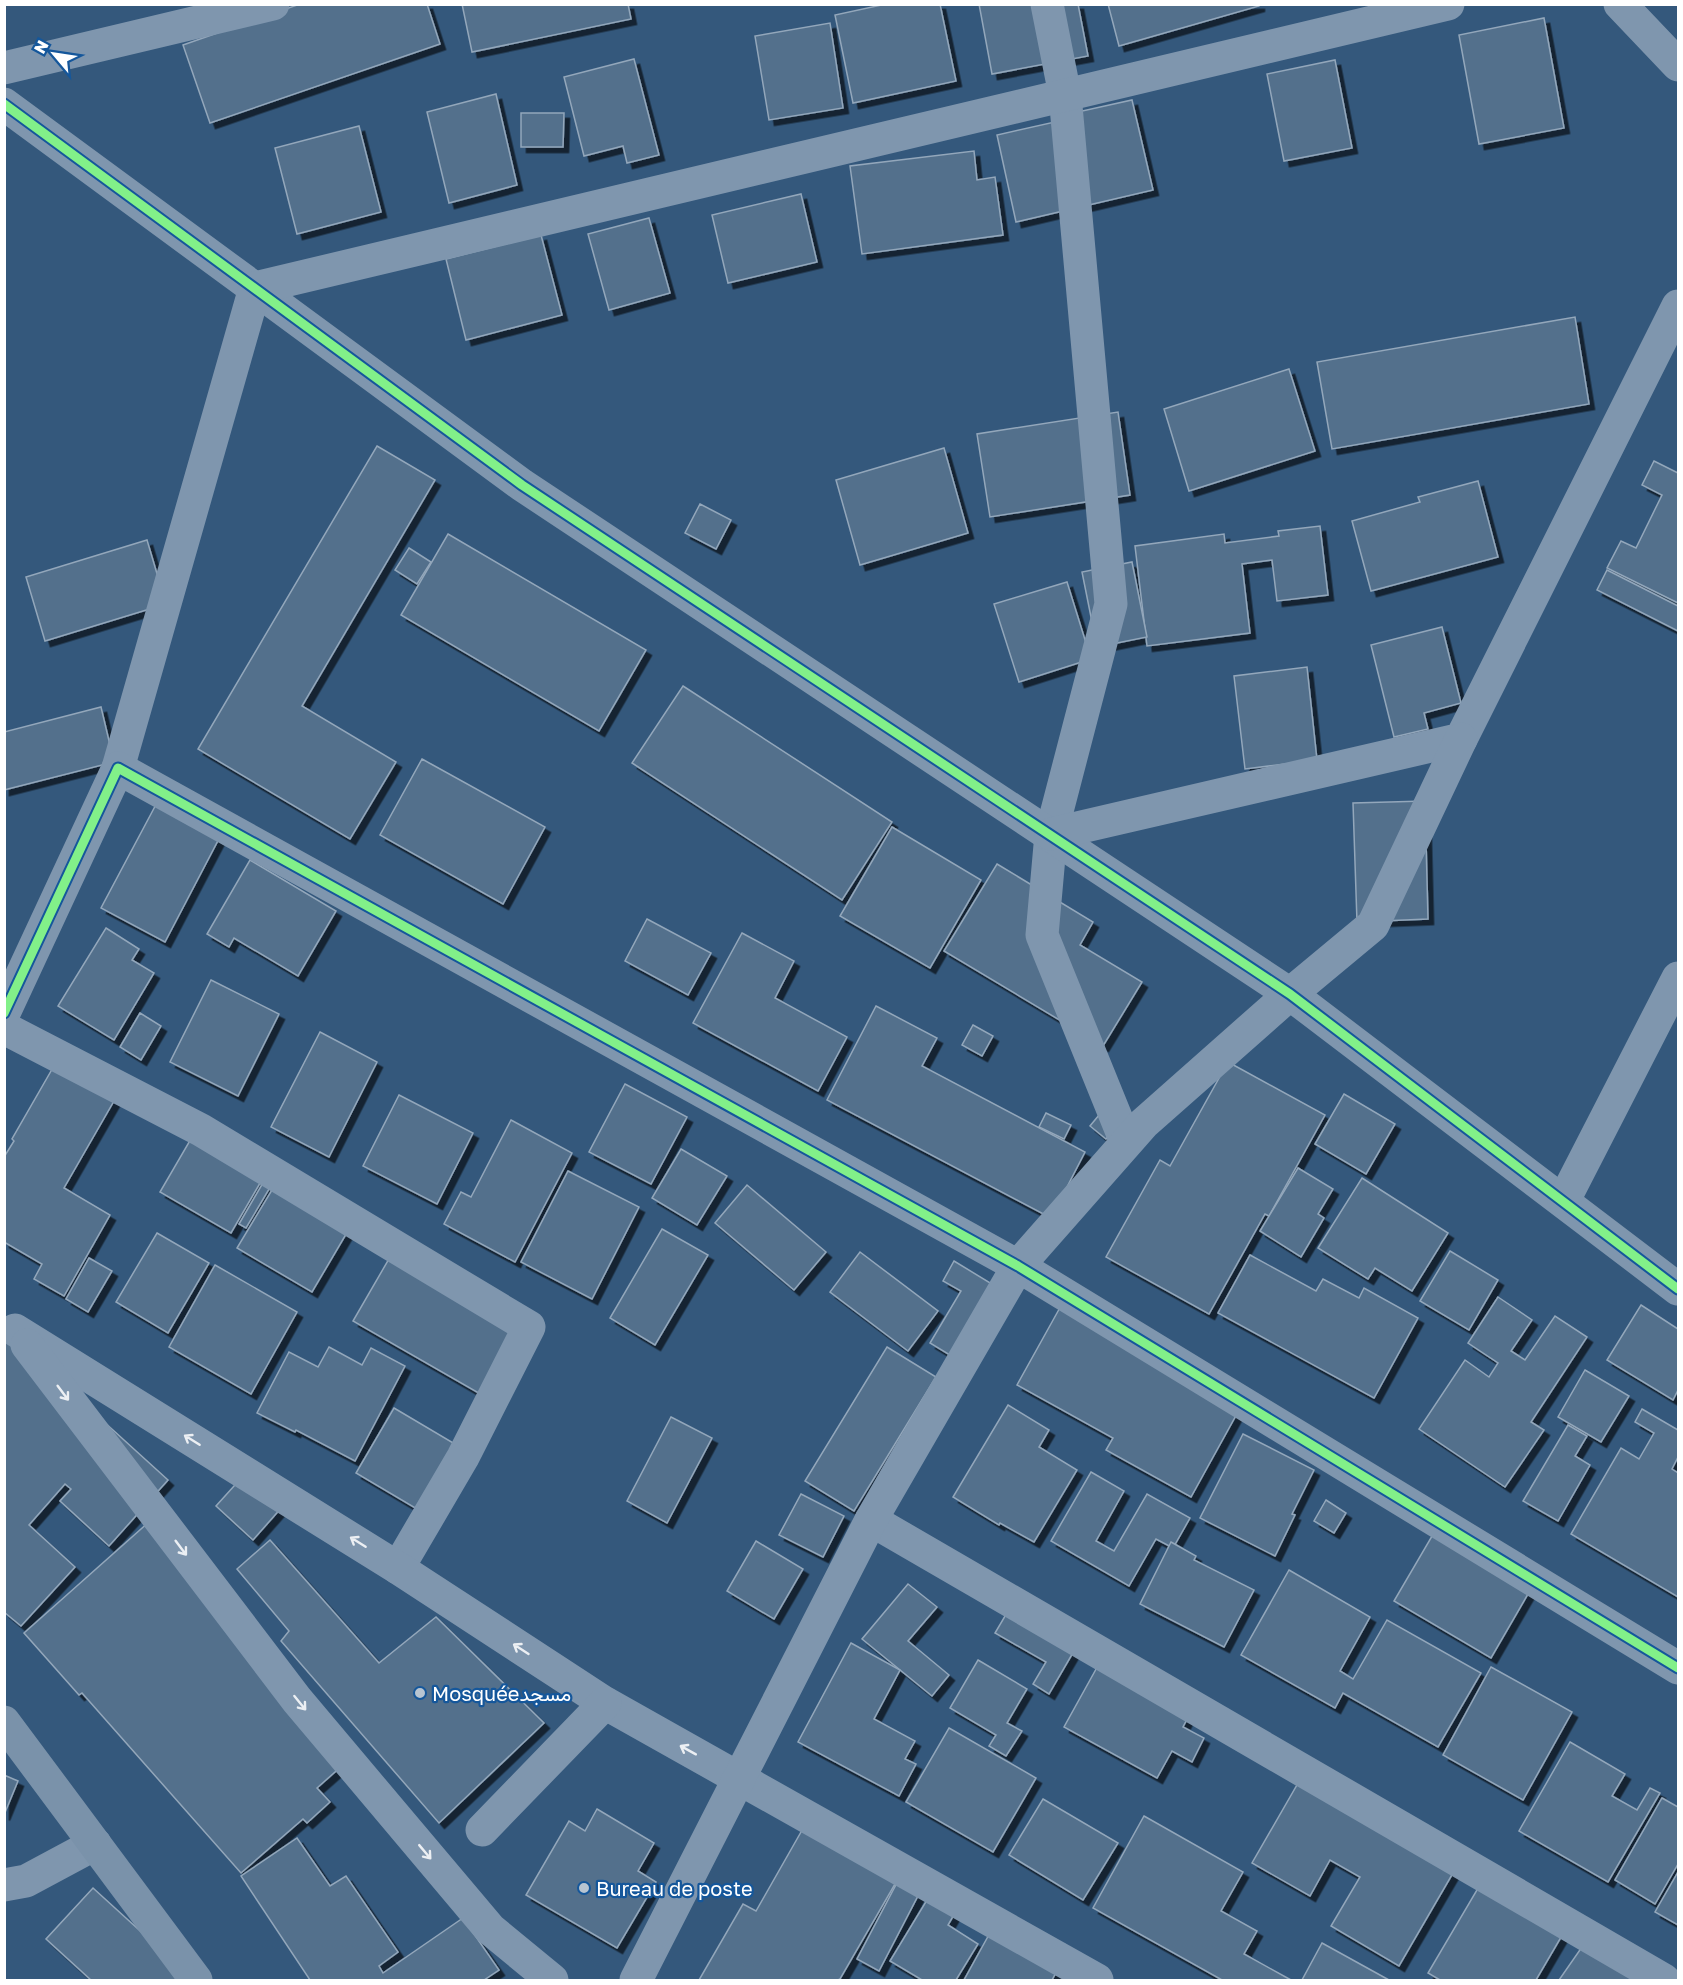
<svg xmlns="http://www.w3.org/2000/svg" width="1683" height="1985" viewBox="0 0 1683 1985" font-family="'Golos Text',Vazirmatn,sans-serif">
<defs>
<filter id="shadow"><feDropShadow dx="5.5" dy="5.5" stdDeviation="0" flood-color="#0009"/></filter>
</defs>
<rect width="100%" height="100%" fill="#34587c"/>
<g fill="#53708c" stroke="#93a7bb" stroke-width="1.5" filter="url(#shadow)">
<polygon points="300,4 427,4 440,44 210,123 183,45"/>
<polygon points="462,4 628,4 631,19 472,52"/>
<polygon points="886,4 940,4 956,81 853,103 835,15"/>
<polygon points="979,4 1078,4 1088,56 992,74"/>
<polygon points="1108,4 1259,4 1259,6 1119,46"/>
<polygon points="1544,18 1564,128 1479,144 1459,35"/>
<polygon points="830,23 843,108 769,120 755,36"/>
<polygon points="634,59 659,155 627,163 623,146 584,156 564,77"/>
<polygon points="1335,60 1352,148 1284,161 1267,74"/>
<polygon points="496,94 517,185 449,203 427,112"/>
<polygon points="1132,100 1153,190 1016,222 997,135 1064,120 1064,115"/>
<polygon points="521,113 564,113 563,147 521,147"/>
<polygon points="359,126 381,212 297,234 275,148"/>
<polygon points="974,151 977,180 995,177 1003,235 862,254 850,166"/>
<polygon points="801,194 817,262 728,283 712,215"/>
<polygon points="649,218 670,293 609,310 588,234"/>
<polygon points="541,235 562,315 466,340 446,259"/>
<polygon points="1575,317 1589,404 1332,449 1317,362"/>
<polygon points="1289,369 1315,451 1189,491 1164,409"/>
<polygon points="1118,412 1130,495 990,517 977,434"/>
<polygon points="377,446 435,480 302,706 396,762 350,839 198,749"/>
<polygon points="944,448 968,533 860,565 836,480"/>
<polygon points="1654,461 1678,473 1678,603 1607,568 1621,541 1636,548 1662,495 1642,485"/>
<polygon points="1478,481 1498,557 1371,591 1352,521 1420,502 1418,497"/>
<polygon points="700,504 731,520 716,549 685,533"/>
<polygon points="1320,526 1328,595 1277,601 1272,560 1242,564 1250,633 1147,646 1135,546 1224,534 1225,543 1279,536 1278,531"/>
<polygon points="448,534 646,650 599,731 401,615"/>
<polygon points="147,540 166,604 45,641 26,577"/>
<polygon points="409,548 431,562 417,584 395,570"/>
<polygon points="1132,562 1147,637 1097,647 1082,572"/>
<polygon points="1607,570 1678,606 1678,631 1597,590"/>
<polygon points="1067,582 1091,659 1019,682 994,604"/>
<polygon points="1442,627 1461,703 1424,713 1428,729 1394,737 1371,645"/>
<polygon points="1307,667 1317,760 1245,769 1234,676"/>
<polygon points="683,686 892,822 842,900 632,763"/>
<polygon points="101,707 114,762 4,790 4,732"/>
<polygon points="422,759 545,827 503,904 380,835"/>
<polygon points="160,797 223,831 165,942 101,908"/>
<polygon points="1425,801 1428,919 1357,922 1353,803"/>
<polygon points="892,827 981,880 930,968 840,916"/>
<polygon points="250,860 336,911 298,976 234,938 229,947 207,934"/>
<polygon points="997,864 1093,922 1080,945 1142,982 1103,1046 944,951"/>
<polygon points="647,919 711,953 688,995 625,961"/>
<polygon points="106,928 139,949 132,960 154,973 114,1040 58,1006"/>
<polygon points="742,933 794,961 775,998 847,1037 818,1091 693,1023"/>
<polygon points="211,980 279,1014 238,1096 170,1062"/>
<polygon points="876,1006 937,1038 922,1066 1085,1152 1051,1218 827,1100"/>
<polygon points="140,1013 161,1026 141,1060 120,1047"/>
<polygon points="973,1025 993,1036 982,1056 962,1045"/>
<polygon points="320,1032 377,1062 329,1157 271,1127"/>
<polygon points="62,1052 122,1087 64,1188 110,1215 64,1296 34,1279 42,1264 4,1242 4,1157 14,1141 12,1139"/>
<polygon points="1228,1062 1325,1115 1269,1216 1265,1214 1209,1314 1106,1257 1160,1160 1170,1166"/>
<polygon points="625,1084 687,1117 651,1184 589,1152"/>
<polygon points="1344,1094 1395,1124 1366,1174 1315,1144"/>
<polygon points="399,1095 473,1133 437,1204 363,1166"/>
<polygon points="1104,1109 1120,1122 1106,1139 1090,1126"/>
<polygon points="1046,1113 1071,1125 1064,1139 1039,1127"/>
<polygon points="511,1120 572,1153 515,1262 444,1224 461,1192 471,1197"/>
<polygon points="199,1125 270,1166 231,1233 160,1192"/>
<polygon points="681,1149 727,1176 697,1225 652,1198"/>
<polygon points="1298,1168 1333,1189 1318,1214 1324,1218 1301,1257 1260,1231"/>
<polygon points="271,1169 278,1174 246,1228 239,1224"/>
<polygon points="568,1171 639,1207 592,1299 521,1262"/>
<polygon points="281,1175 355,1219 312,1292 237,1248"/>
<polygon points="1362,1178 1448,1233 1412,1291 1375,1268 1368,1279 1318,1248"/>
<polygon points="747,1185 826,1252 794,1290 715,1223"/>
<polygon points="662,1229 708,1255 655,1345 610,1318"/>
<polygon points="157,1233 209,1263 168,1333 116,1302"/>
<polygon points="397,1245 533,1324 489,1399 353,1321"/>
<polygon points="1450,1251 1498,1280 1469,1330 1420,1301"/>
<polygon points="860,1252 938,1311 908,1351 830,1292"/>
<polygon points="1250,1255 1316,1291 1323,1279 1359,1298 1364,1288 1418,1318 1374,1398 1218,1313"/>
<polygon points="89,1258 112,1271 88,1312 66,1299"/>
<polygon points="954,1261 1005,1292 963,1363 930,1343 961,1291 943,1281"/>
<polygon points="215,1265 297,1312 251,1394 169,1347"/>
<polygon points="1067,1295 1239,1410 1191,1497 1106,1450 1113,1438 1017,1385"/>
<polygon points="1498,1297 1532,1320 1511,1351 1525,1360 1555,1316 1587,1337 1531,1422 1544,1430 1505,1487 1419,1429 1465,1360 1489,1377 1498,1363 1468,1343"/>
<polygon points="1641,1305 1678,1329 1678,1390 1673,1400 1607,1360"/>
<polygon points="4,1331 168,1480 109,1546 60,1501 71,1489 65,1484 29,1525 75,1567 21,1626 4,1612"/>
<polygon points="329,1347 362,1365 371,1348 405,1366 355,1461 296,1430 295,1432 257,1413 289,1352 318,1367"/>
<polygon points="887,1347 936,1377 854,1511 805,1481"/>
<polygon points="1585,1370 1629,1396 1601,1442 1558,1417"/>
<polygon points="1008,1405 1049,1430 1039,1447 1077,1470 1034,1542 1000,1523 999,1525 953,1497"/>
<polygon points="394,1408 460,1447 422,1512 356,1473"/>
<polygon points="1642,1409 1678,1430 1678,1457 1672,1469 1678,1473 1678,1597 1571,1534 1621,1448 1639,1459 1654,1433 1635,1422"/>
<polygon points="671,1417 712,1438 667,1523 627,1501"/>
<polygon points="1568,1425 1587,1436 1575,1456 1590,1465 1558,1521 1523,1501"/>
<polygon points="1243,1434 1314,1470 1292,1514 1295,1515 1275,1556 1200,1518"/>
<polygon points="253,1465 290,1498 253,1540 216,1506"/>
<polygon points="1091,1472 1124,1491 1096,1541 1114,1551 1147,1494 1190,1518 1173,1548 1156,1539 1129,1586 1051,1541"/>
<polygon points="801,1494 844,1516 823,1557 779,1535"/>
<polygon points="1326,1500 1346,1513 1334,1533 1314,1521"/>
<polygon points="159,1513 352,1757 317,1788 330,1802 307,1823 303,1819 241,1873 82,1693 79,1695 24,1633"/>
<polygon points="1442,1519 1539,1575 1491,1658 1394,1601"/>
<polygon points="270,1540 379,1663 436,1617 544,1723 439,1823 281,1641 289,1631 237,1569"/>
<polygon points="756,1541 803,1569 774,1619 727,1591"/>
<polygon points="1171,1542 1196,1556 1194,1560 1254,1590 1224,1647 1140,1604"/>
<polygon points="1289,1570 1370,1617 1340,1671 1353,1679 1387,1620 1481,1673 1438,1747 1343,1693 1335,1708 1241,1655"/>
<polygon points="908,1584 937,1607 908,1641 949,1675 932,1696 862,1639"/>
<polygon points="1008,1611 1074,1651 1049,1694 1033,1684 1046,1662 995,1633"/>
<polygon points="851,1643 900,1670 874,1719 915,1741 905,1759 916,1764 899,1796 798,1742"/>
<polygon points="1105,1653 1196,1702 1183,1727 1204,1738 1192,1762 1172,1751 1157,1778 1064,1727"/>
<polygon points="978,1660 1027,1689 1007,1723 1022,1731 1006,1756 989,1746 996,1735 950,1708"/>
<polygon points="1491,1667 1572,1712 1523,1800 1443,1755"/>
<polygon points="949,1728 1036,1778 993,1852 906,1802"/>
<polygon points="1570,1742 1625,1774 1612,1796 1637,1810 1650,1788 1660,1793 1608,1882 1519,1831"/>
<polygon points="1305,1771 1460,1861 1399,1966 1331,1926 1360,1877 1330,1860 1310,1896 1252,1863"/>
<polygon points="4,1775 18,1781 4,1815"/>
<polygon points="1662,1798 1678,1807 1678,1864 1655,1904 1615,1880"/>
<polygon points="1043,1799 1118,1843 1083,1900 1009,1855"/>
<polygon points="597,1809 654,1843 638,1871 656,1882 617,1948 526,1895 569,1821 585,1831"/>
<polygon points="1144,1816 1243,1872 1221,1911 1257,1931 1244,1954 1291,1980 1222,1980 1093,1908"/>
<polygon points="809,1818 902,1872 840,1979 838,1980 699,1980 743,1904 756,1911"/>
<polygon points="297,1838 330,1886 346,1876 398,1952 379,1966 383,1973 463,1918 499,1970 484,1980 310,1980 241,1876"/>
<polygon points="1678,1872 1678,1925 1655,1912"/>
<polygon points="1484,1878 1567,1927 1536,1980 1440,1980 1428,1973"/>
<polygon points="899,1879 921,1890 879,1971 857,1959"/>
<polygon points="93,1888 194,1980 91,1980 46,1939"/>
<polygon points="933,1890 959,1906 948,1925 978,1944 956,1980 922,1980 890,1961"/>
<polygon points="991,1931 1059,1967 1052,1980 964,1980"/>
<polygon points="1591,1934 1658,1980 1559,1980"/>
<polygon points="1322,1943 1389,1980 1302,1980"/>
</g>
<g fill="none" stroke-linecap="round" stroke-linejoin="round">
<g stroke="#7f96ae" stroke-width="33">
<polyline points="1047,4 1065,95 1111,604 1051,834 1042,935 1126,1142"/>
<polyline points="1620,4 1678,65"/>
<polyline points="4,68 273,4"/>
<polyline points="4,104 522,485 1290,994 1678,1289"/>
<polyline points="118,768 255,288 1448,4"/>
<polyline points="1051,834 1461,739 1678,306"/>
<polyline points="4,1013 118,768 1018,1266 1678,1668"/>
<polyline points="4,1028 201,1130 529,1327 463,1457 398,1568"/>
<polyline points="1564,1200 1678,978"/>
<polyline points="15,1330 398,1568 605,1703 1097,1980"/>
<polyline points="27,1345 297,1700 490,1929 552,1980"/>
<polyline points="871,1520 1664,1980"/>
<polyline points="482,1830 605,1703"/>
<polyline points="4,1885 26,1881 95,1844"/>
<polyline points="636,1980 871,1520 1018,1266 1143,1124 1290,994 1373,925 1461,739"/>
</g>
<polyline stroke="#7a92aa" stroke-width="33" points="4,1722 196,1980"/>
<g stroke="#15579b" stroke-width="13">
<g id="cycleway">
<polyline points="4,104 522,485 1290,994 1678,1289"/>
<polyline points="4,1013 118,768 1018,1266 1678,1668"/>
</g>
</g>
<use href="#cycleway" stroke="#82f089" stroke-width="9"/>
</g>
<defs><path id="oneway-shaft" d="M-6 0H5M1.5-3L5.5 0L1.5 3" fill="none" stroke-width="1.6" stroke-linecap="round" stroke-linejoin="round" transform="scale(1.5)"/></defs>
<g stroke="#eceff3">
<use href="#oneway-shaft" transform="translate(63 1393) rotate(53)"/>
<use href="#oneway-shaft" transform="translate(192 1440) rotate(-148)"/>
<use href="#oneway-shaft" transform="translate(358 1542) rotate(-148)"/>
<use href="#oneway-shaft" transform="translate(181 1548) rotate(53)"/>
<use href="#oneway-shaft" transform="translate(521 1649) rotate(-147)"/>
<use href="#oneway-shaft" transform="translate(300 1703) rotate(51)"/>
<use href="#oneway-shaft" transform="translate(688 1750) rotate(-151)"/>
<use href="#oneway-shaft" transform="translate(425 1852) rotate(50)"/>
</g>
<g fill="#b8c5d1" stroke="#15579b" stroke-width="2">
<circle cx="420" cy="1693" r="6"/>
<circle cx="584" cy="1888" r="6"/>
</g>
<g text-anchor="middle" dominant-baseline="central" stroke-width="4.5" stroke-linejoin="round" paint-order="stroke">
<g font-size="20" fill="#fff" stroke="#15579b" text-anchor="start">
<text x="432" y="1693">Mosquéeمسجد</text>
<text x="596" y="1888">Bureau de poste</text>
</g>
</g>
<rect width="1683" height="1985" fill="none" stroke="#ffffff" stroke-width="12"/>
<g transform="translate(54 54) rotate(299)" stroke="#15579b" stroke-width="4.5" paint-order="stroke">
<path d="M0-4.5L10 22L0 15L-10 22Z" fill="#ffffff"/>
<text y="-9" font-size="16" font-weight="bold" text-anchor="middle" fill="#ffffff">N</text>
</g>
</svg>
